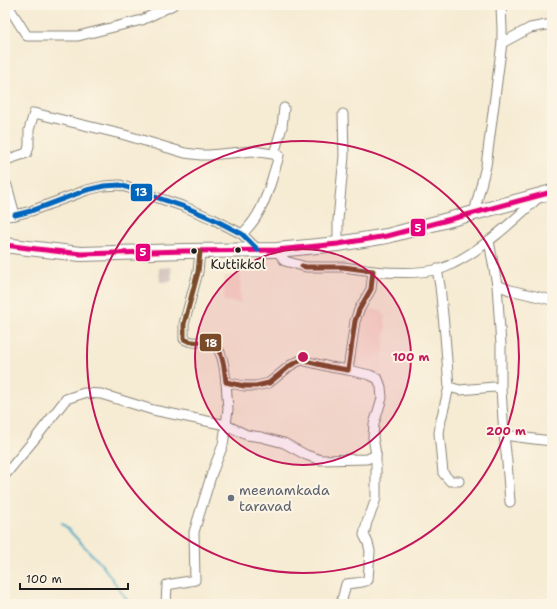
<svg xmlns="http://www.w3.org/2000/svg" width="557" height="609" viewBox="0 0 557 609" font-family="'Shantell Sans',sans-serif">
<rect width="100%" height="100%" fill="#fcf5e5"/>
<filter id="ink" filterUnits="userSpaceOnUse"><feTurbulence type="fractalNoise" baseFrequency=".025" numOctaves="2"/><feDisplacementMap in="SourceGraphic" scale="8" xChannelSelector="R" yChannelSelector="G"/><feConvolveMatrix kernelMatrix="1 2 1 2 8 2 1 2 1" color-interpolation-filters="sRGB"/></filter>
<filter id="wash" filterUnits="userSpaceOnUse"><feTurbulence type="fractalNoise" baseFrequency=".012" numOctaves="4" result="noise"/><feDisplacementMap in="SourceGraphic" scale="16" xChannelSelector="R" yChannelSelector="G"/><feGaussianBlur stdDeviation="0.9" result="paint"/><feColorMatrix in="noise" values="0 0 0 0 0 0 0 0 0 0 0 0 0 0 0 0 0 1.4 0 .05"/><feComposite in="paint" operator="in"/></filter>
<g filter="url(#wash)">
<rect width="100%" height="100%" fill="#f6ebd3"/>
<g fill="#f4d3c0">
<polygon points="241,275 240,303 224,301 224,276"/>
<polygon points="368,309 382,310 385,318 386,328 381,375 354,365 357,325 362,314"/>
</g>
<polygon fill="#d0c0bc" points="171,267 172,281 160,282 159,268"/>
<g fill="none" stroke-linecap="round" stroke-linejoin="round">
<polyline stroke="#46a9c5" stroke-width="2" points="62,523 102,565 130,604"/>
</g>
</g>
<g filter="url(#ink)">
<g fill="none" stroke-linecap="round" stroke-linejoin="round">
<g stroke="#898478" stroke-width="11">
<g id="minor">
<polyline points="5,10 10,9 27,36 78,36 142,20 173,5"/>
<polyline points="502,43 530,28 552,24"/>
<polyline points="274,154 282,127 284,108"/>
<path d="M5,161L9,159L27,153L29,146V130L34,113L125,135L185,153L201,155H209L253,151L279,155C277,164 274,171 272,179C265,201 259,218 242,234"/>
<polyline points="5,182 7,186 15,215 5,216"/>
<polyline points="474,213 486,166 502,43 502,29 501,5"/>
<polyline points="15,215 31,211 87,190 104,186 120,185 185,207 213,219 242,234 258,250"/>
<polyline points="489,241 497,285 510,290 552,300"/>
<polyline points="338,244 338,220 344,156 343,114"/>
<path d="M200,252L198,272L184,324V339C186,340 190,342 193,342C197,343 201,341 205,341C224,344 224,368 226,382L244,386H256L269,383L291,365L301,360L330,367L348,370L355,321L359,310L371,289L373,271L343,267H306L285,261L277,250"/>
<polyline points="437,269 440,286 445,335 449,387 441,420 439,433 443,473 450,481 459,481"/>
<path d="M373,271C395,273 419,274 440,269C445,268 450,265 454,263C486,247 513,221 539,197"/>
<polyline points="497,285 501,345 501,389"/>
<polyline points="449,387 460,390 494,387 501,389 504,435 534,439 552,441"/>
<polyline points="504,435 507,462 510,502"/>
<polyline points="5,475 38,435 66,399 84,393 101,394 153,410 226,425 247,435 261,437 284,443 306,455 321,460 367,459 376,455"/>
<polyline points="166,604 167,585 195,580 194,532 212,473 223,445 226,425 228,409 226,382"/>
<path d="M341,604L346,584C354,582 361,584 368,580L370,551L368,543L364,535L367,522L372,510L376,498V455L373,437L374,424L382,398L381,387L378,379L370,375L348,370"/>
</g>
</g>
<g stroke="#898478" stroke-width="16">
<polyline id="highway" points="5,245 28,248 81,254 185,251 277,250 338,244 387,236 474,213 552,192"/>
</g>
<use href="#minor" stroke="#fff" stroke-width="9"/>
<use href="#highway" stroke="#fff" stroke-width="14"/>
<g stroke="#fcf5e5" stroke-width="8">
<polyline id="bus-1" points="5,245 28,248 81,254 185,251 277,250 338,244 387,236 474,213 552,192"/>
</g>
<g stroke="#fcf5e5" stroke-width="8">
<polyline id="bus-2" points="15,215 31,211 87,190 104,186 120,185 185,207 213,219 242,234 258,250"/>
</g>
<g stroke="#fcf5e5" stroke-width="8">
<path id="bus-3" d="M200,252L198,272L184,324V339C186,340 190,342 193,342C197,343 201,341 205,341C224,344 224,368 226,382L244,386H256L269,383L291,365L301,360L330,367L348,370L355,321L359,310L371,289L373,271L343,267H306L302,266"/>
</g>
<use href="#bus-1" stroke="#e5007d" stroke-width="5"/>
<use href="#bus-2" stroke="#0065bd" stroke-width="5"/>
<use href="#bus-3" stroke="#7a4b2a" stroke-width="5"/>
</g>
</g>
<circle cx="303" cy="357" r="108" fill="#c2185b" fill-opacity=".12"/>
<g fill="none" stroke="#c2185b" stroke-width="2">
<circle cx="303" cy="357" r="108"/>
<circle cx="303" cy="357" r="216"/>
</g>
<g fill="#1c1c1c" stroke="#fcf5e5" stroke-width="1.5">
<circle cx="238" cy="250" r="3.5"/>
<circle cx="194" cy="251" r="3.5"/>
</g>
<circle fill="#6b7280" stroke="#fcf5e5" stroke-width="1.5" cx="231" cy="498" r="4"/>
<g text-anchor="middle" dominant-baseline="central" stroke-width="4" stroke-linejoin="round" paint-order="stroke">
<g font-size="13" fill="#1c1c1c" stroke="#fcf5e5">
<text x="238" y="264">Kuttikkol</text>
</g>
<g font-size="14" fill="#5b616d" stroke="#fcf5e5" text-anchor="start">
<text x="239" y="490">meenamkada<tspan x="239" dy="16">taravad</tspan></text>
</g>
</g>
<circle cx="303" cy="357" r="6" fill="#c2185b" stroke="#fcf5e5" stroke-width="2"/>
<g font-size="12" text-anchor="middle" font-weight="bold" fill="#c2185b" stroke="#fcf5e5" stroke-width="4" stroke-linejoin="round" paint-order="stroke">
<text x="411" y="361">100 m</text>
<text x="506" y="435">200 m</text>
</g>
<g stroke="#fcf5e5" stroke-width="1.5">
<rect x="130" y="183" width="23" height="19" rx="4" fill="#0065bd"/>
<rect x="410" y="218" width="16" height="19" rx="4" fill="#e5007d"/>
<rect x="135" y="243" width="16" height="19" rx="4" fill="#e5007d"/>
<rect x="199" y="333" width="23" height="19" rx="4" fill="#7a4b2a"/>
</g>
<g font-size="11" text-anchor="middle" font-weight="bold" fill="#fff">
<text x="141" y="196">13</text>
<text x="418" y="232">5</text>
<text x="143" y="256">5</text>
<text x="211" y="347">18</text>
</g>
<rect width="557" height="609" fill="none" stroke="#fcf5e5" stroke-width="20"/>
<path d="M20 583v6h108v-6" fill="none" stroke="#1c1c1c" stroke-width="2"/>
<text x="26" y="583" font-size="12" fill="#1c1c1c" stroke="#fcf5e5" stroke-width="3" paint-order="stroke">100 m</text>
</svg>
